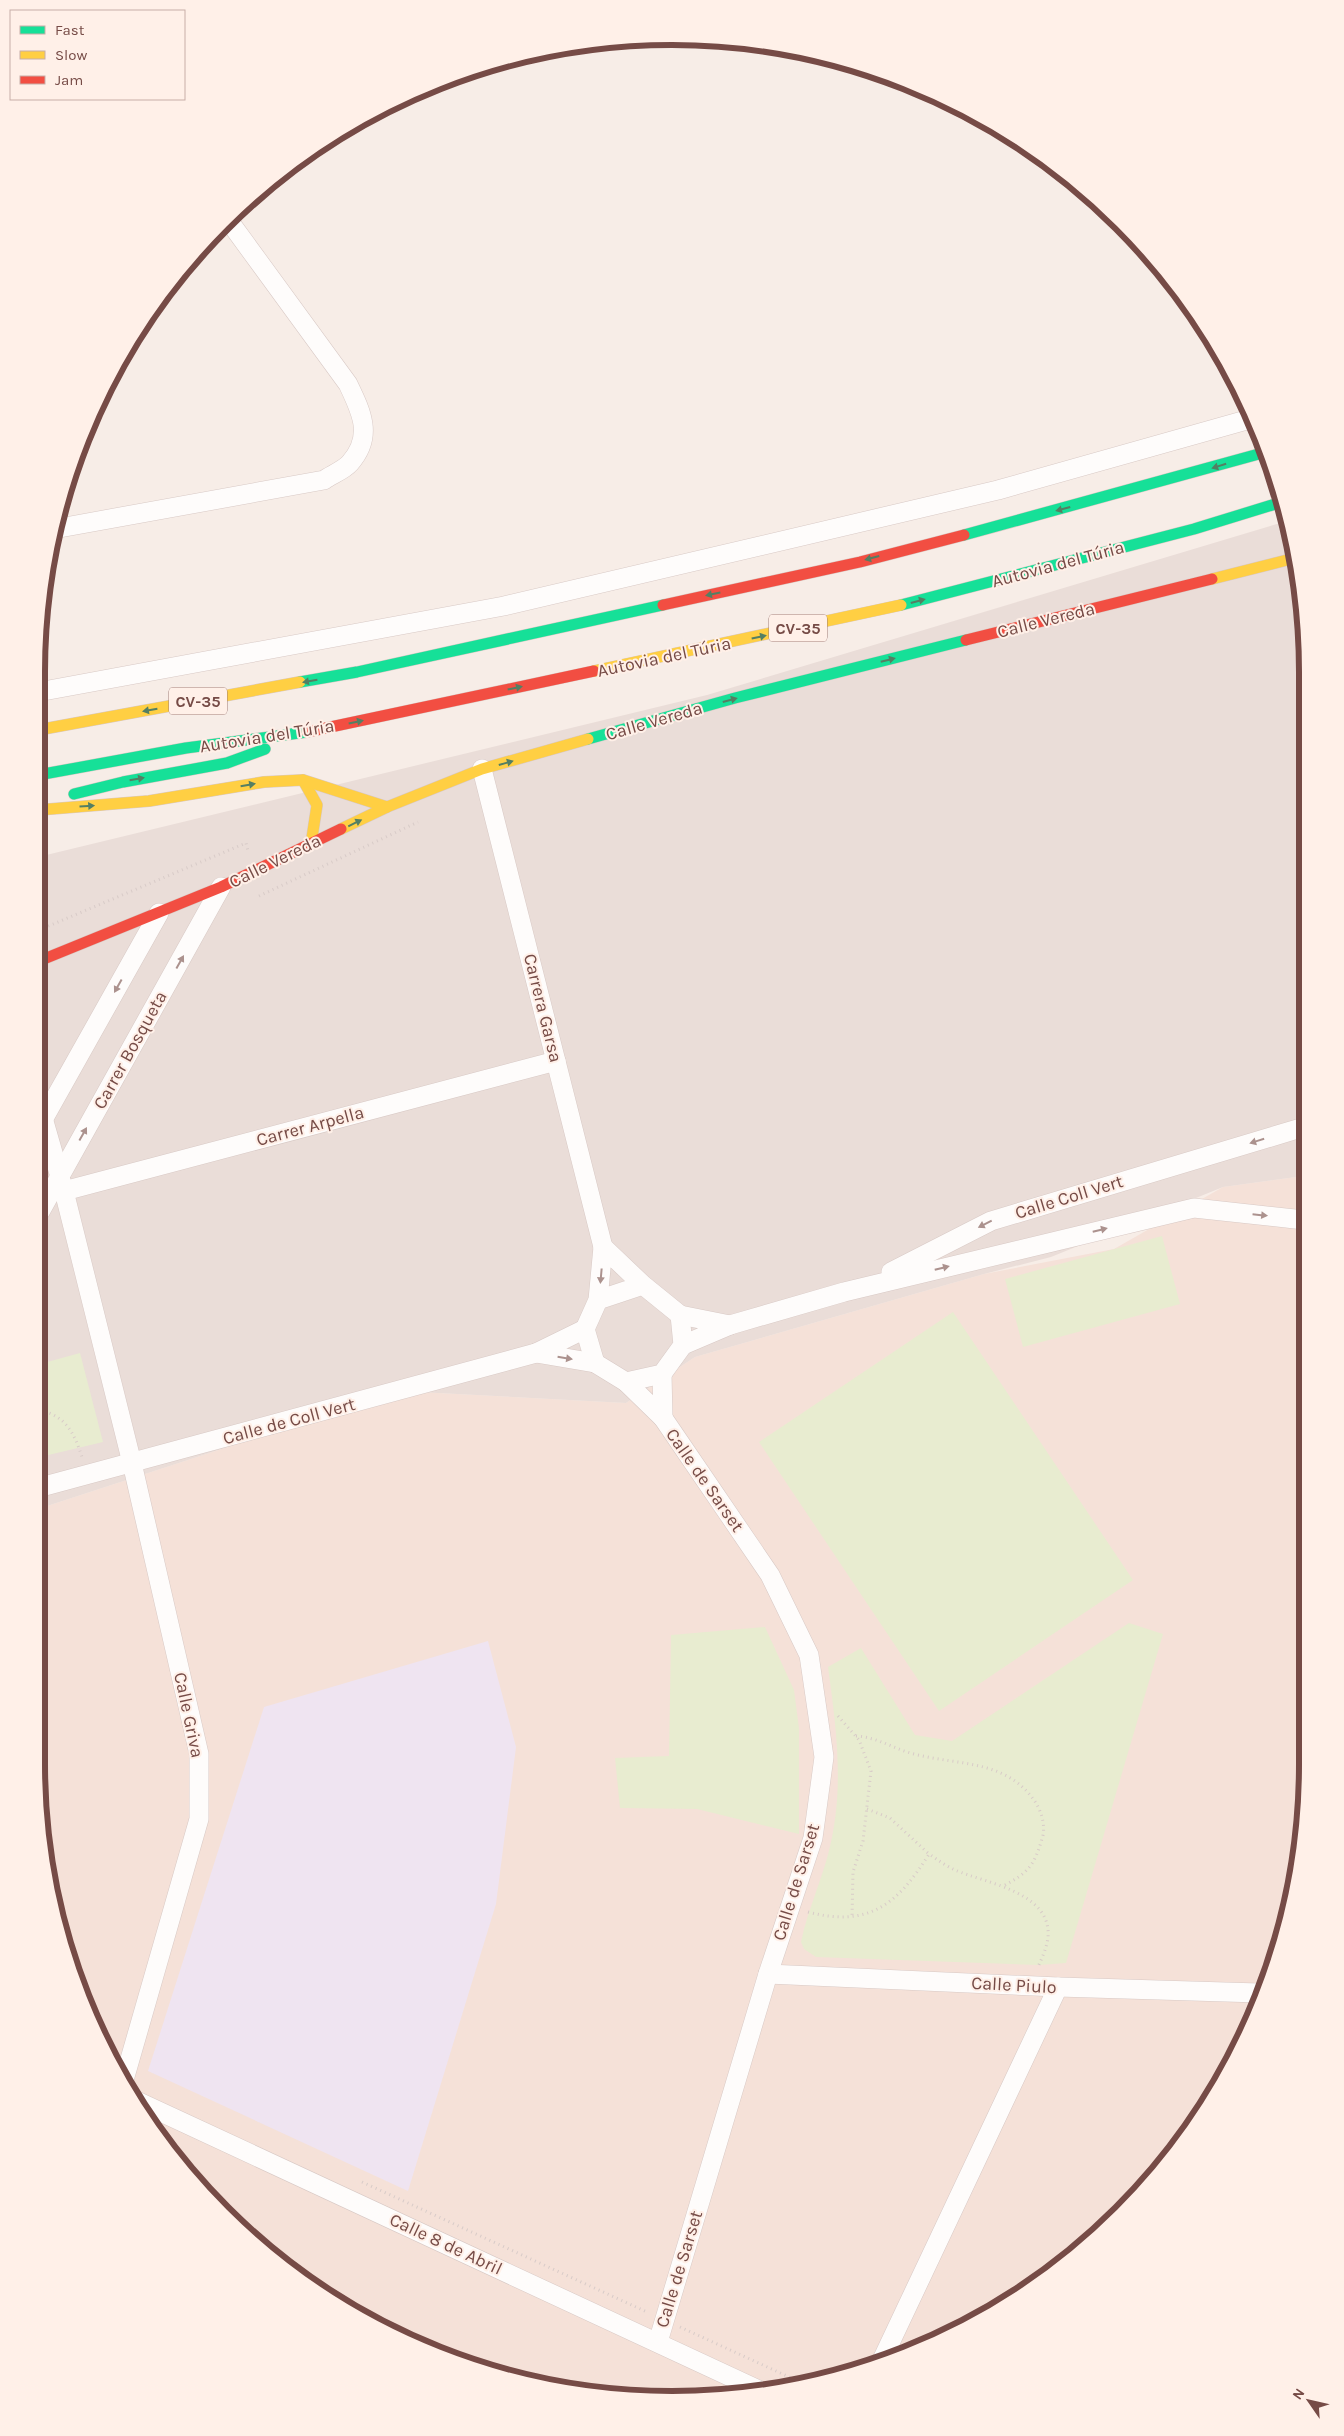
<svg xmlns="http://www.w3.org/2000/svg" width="1344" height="2436" viewBox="0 0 1344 2436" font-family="Karla,sans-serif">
<rect width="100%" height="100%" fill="#f7ede7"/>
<polygon fill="#f5e1d8" points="1304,1176 1306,1805 1286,1929 1222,2082 1150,2183 1091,2242 990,2314 915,2351 796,2387 713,2398 589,2394 507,2378 391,2334 319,2292 223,2214 167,2151 102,2045 70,1968 42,1847 41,1508 399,1391 626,1403 695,1357 984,1274 1114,1249 1223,1187"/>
<polygon fill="#eaddd8" points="1287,521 1302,589 1304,1176 1223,1187 1051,1257 984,1274 695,1357 626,1403 399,1391 41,1508 38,857 707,695"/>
<polygon fill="#efe4f1" points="488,1641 516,1747 496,1904 408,2191 148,2071 264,1707"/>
<g fill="#e8ecd0">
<polygon points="1162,1236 1180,1304 1023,1347 1005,1279"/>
<polygon points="953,1312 1133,1580 939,1711 759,1442"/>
<polygon points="80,1353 103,1442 40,1457 40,1364"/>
<path d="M1129,1623L1163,1634L1066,1963L1039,1965L816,1957L804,1949L801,1942C808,1908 824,1876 831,1842C844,1783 836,1726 828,1667L861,1648L915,1735L952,1741Z"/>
<polygon points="765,1627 794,1690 799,1728 799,1834 697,1809 620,1808 615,1758 669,1756 671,1635"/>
</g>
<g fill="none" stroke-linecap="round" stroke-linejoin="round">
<g stroke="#d8c9c5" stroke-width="20">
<g id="street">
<path d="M54,529L324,480C331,475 344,470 350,463C374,436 361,411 348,384L229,221"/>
<polyline points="38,692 504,606 998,490 1250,419"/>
<polyline points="482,769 603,1247"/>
<polyline points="39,1104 64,1191 132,1463 199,1754 199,1819 124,2080"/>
<polyline points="40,1125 159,913"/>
<polyline points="64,1191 556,1061"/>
<polyline points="40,1212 221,887"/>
<polyline points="891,1272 991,1221 1304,1127"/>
<polyline points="598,1300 643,1285 680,1315 683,1345 662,1374 626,1382 595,1363 585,1329 598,1300 603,1247 643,1285"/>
<polyline points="680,1315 730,1325 683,1345"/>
<polyline points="730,1325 844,1292 1194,1208 1304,1220"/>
<polyline points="585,1329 536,1353 595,1363"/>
<polyline points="626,1382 663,1418 662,1374"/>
<polyline points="41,1487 536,1353"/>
<polyline points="768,1974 1058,1987 1259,1993"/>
<polyline points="137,2101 763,2392"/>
<polyline points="658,2342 768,1974 813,1838 824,1757 809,1655 770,1575 663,1418"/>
<polyline points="881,2362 1058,1987"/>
</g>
</g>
<g stroke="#d8c8c3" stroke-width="12">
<g id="fast">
<polyline points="964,535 1266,452"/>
<polyline points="901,605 1194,529 1282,502"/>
<polyline points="300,682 357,672 663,605"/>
<polyline points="588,739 735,698 966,640"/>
<polyline points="38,775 186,748 307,732"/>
<polyline points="74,794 123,782 227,763 265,749"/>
</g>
</g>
<g stroke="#d8c8c3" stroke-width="12">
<g id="slow">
<polyline points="1212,579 1295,558"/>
<polyline points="594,671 901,605"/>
<polyline points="38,730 300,682"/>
<polyline points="303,780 317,805 311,844"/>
<polyline points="38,810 149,801 264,782 303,780 387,807"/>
<polyline points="341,829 387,807 482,769 588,739"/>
</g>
</g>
<g stroke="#d8c8c3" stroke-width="12">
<g id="jam">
<polyline points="663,605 860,562 964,535"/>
<polyline points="966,640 1212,579"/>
<polyline points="307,732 594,671"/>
<polyline points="39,961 221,887 341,829"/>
</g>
</g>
<g stroke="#d8cbc8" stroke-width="3" stroke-dasharray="1 4" stroke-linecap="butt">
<polyline points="259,896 418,822"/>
<polyline points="39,930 246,843 248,851"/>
<path d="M40,1410C67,1417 74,1433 82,1457"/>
<polyline points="838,1716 859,1740 871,1771 863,1841 853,1872 852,1917"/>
<path d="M856,1736C877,1737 894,1749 914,1754C960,1766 1007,1759 1036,1803C1042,1813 1046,1828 1042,1839C1034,1866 1028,1873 1003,1886"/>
<polyline points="867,1809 890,1818 929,1854"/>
<path d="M808,1912C869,1928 898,1904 929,1854C938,1860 946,1866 955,1870C985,1883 1052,1892 1048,1937C1047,1947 1042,1958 1038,1967"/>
<polyline points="362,2182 647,2312"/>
<polyline points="680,2327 800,2382 813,2383"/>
</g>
<use href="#street" stroke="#fefcfb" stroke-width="19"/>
<use href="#fast" stroke="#16e098" stroke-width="11"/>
<use href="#slow" stroke="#ffcf43" stroke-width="11"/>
<use href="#jam" stroke="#f24e42" stroke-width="11"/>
</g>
<defs><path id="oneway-solid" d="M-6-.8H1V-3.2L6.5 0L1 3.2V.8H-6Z" transform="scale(1.25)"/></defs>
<g fill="#547f63">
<use href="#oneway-solid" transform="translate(1219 466) rotate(163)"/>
<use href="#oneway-solid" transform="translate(1063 509) rotate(165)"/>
<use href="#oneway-solid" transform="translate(872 558) rotate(165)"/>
<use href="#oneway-solid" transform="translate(713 594) rotate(168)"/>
<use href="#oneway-solid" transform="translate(918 601) rotate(-15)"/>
<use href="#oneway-solid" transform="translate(759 637) rotate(-12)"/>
<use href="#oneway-solid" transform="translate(888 660) rotate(-14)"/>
<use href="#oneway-solid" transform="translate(310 681) rotate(170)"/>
<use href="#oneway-solid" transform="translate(515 688) rotate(-12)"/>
<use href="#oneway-solid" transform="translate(730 700) rotate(-15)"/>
<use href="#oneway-solid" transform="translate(150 710) rotate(170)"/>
<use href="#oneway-solid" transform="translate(356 722) rotate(-12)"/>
<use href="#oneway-solid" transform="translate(506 763) rotate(-16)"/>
<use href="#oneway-solid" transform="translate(137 779) rotate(-10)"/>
<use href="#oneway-solid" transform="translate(248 785) rotate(-10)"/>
<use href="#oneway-solid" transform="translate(87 806) rotate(-4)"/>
<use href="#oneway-solid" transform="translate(355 823) rotate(-26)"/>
</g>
<g fill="#ac928e">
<use href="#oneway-solid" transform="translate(180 962) rotate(-61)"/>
<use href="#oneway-solid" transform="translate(118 986) rotate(119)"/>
<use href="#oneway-solid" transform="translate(83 1134) rotate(-61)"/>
<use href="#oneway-solid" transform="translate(1257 1141) rotate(163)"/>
<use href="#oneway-solid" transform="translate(1260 1215) rotate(6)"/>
<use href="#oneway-solid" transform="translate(985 1224) rotate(153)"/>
<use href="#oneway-solid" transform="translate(1100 1230) rotate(-14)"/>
<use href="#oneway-solid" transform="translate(942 1268) rotate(-14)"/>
<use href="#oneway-solid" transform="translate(601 1276) rotate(95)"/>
<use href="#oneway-solid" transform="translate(565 1358) rotate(9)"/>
</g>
<g text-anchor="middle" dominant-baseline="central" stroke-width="4" stroke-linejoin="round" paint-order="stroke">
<g fill="#fff0e8" stroke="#9f7c77" stroke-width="1">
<rect x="769" y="614.5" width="58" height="27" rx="4"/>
<rect x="169" y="687.5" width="58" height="27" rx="4"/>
</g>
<g font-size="16" font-weight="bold" fill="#764b46">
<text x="798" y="628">CV-35</text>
<text x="198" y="701">CV-35</text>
</g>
<g font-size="18" fill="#764b46" stroke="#fff0e8">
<text transform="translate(1058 564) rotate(-15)">Autovia del Túria</text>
<text transform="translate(1046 620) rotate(-14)">Calle Vereda</text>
<text transform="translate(664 657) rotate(-12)">Autovia del Túria</text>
<text transform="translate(654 721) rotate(-16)">Calle Vereda</text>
<text transform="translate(267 736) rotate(-9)">Autovia del Túria</text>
<text transform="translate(275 861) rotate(-26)">Calle Vereda</text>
<text transform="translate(543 1008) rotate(76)">Carrera Garsa</text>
<text transform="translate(130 1050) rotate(-61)">Carrer Bosqueta</text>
<text transform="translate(310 1126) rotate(-15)">Carrer Arpella</text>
<text transform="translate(1069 1197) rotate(-17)">Calle Coll Vert</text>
<text transform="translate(289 1421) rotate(-15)">Calle de Coll Vert</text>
<text transform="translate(705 1480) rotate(55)">Calle de Sarset</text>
<text transform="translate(189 1715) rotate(78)">Calle Griva</text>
<text transform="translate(796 1882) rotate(-73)">Calle de Sarset</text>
<text transform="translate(1014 1985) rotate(3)">Calle Piulo</text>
<text transform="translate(446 2244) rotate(25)">Calle 8 de Abril</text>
<text transform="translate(679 2269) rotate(-73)">Calle de Sarset</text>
</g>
</g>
<path d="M0 0H1344V2436H0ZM672 45H672A627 627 0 0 1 1299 672V1764A627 627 0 0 1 672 2391H672A627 627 0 0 1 45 1764V672A627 627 0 0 1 672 45Z" fill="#fff0e8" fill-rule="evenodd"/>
<path fill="none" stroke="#764b46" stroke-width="6" d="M672 45H672A627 627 0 0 1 1299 672V1764A627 627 0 0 1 672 2391H672A627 627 0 0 1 45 1764V672A627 627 0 0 1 672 45Z"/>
<rect x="10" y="10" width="175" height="90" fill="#fff0e8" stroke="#c8aea7"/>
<rect x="20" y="26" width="25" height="8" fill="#16e098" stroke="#c8aea7"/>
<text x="55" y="35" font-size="15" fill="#764b46">Fast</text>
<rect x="20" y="51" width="25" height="8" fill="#ffcf43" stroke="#c8aea7"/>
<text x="55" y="60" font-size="15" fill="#764b46">Slow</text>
<rect x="20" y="76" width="25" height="8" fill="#f24e42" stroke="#c8aea7"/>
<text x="55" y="85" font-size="15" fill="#764b46">Jam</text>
<g transform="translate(1309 2401) rotate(304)" stroke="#fff0e8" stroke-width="4" paint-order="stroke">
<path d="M0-4L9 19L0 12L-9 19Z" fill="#764b46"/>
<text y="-8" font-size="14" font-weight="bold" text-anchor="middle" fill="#764b46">N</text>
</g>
</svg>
